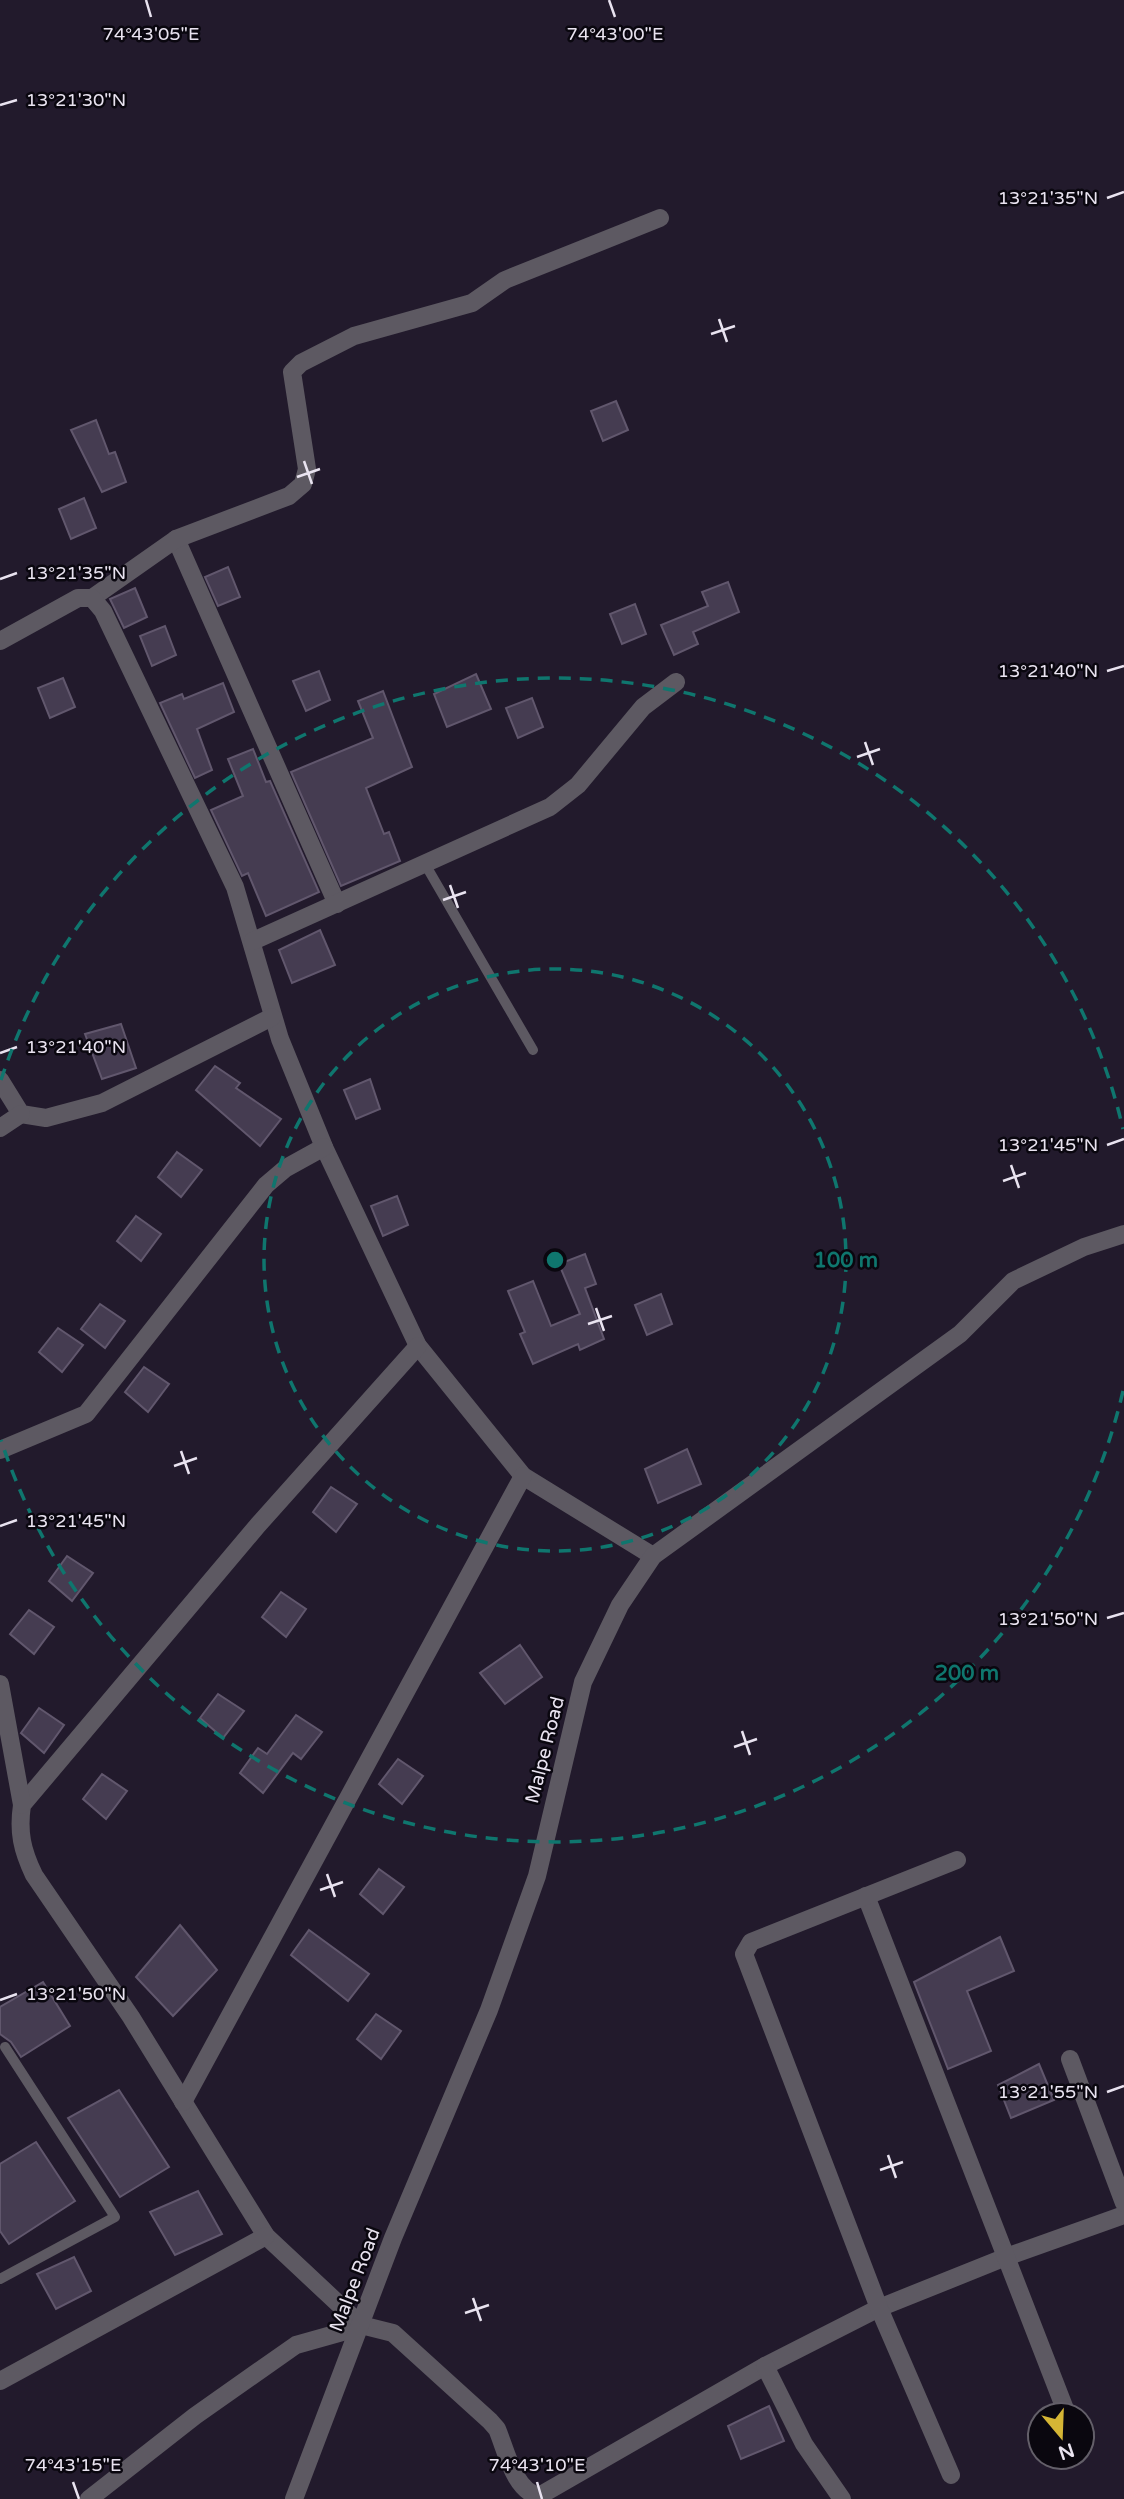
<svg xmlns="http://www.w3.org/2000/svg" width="1124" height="2499" viewBox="0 0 1124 2499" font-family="'Varela Round',sans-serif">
<rect width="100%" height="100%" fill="#221a2c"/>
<g fill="#453c51" stroke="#61576d" stroke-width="2">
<polygon points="616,401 628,430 603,441 591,411"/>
<polygon points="96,420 109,454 115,452 126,482 102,492 71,430"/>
<polygon points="84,498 96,528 71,539 59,509"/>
<polygon points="228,567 240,597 218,606 205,577"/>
<polygon points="728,582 739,612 693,632 698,644 674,655 661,625 708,606 702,592"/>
<polygon points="135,588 147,617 124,628 110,599"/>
<polygon points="635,604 646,634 622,644 610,614"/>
<polygon points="165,626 176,655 152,666 140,636"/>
<polygon points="319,671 330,700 306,711 293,681"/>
<polygon points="476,674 491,709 447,727 434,694"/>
<polygon points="63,678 75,707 50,718 38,688"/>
<polygon points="223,683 234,712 197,729 212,770 195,778 160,703 182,694 184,699"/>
<polygon points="383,691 412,767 366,788 384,834 389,832 400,861 341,886 291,772 373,738 358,701"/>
<polygon points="532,698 543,727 518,738 506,708"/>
<polygon points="253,749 266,782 270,781 319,892 266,916 248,873 242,876 211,810 243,796 228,759"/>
<polygon points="320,930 335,965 292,983 279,950"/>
<polygon points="121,1024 136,1068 102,1079 85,1034"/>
<polygon points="215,1066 240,1083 236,1088 281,1119 260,1146 196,1090"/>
<polygon points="370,1079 380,1109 356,1119 344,1090"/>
<polygon points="177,1152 202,1170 181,1197 158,1177"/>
<polygon points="397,1196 408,1225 383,1236 371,1206"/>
<polygon points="136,1216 161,1234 141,1261 117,1241"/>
<polygon points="585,1254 596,1284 585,1288 604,1339 580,1350 578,1344 533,1364 520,1334 525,1332 508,1291 533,1281 551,1326 580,1314 559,1264"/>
<polygon points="661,1294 672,1324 647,1335 635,1305"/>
<polygon points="100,1304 125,1321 105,1348 81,1329"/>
<polygon points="58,1328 83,1345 62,1372 39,1352"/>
<polygon points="144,1367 169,1384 148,1412 125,1392"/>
<polygon points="687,1449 701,1484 658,1503 645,1469"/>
<polygon points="331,1487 357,1504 336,1532 313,1512"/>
<polygon points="67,1556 93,1573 72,1601 49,1581"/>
<polygon points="281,1592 306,1609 286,1637 262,1617"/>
<polygon points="29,1610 54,1627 34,1654 10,1634"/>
<polygon points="520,1645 542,1677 505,1704 480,1673"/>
<polygon points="218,1694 244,1711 223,1738 200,1718"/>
<polygon points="39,1708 64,1725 44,1753 21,1733"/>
<polygon points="296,1715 322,1732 301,1759 293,1753 263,1793 240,1773 258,1748 267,1754"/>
<polygon points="398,1759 423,1776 402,1804 379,1784"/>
<polygon points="102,1774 127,1791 106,1819 83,1799"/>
<polygon points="379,1869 404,1887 383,1914 360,1894"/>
<polygon points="180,1925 217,1970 173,2016 136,1977"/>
<polygon points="309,1930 369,1974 348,2001 291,1955"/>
<polygon points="1000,1937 1014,1971 967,1991 991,2051 948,2069 914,1982"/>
<polygon points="43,1982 70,2026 21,2057 11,2042 0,2034 0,2007"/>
<polygon points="376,2014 401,2031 381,2059 357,2039"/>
<polygon points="1039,2064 1054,2100 1011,2118 998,2085"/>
<polygon points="119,2090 169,2167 120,2197 68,2118"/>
<polygon points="36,2142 75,2201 9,2244 0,2231 0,2164"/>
<polygon points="198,2191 222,2234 175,2255 150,2212"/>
<polygon points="74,2257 91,2291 56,2309 37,2274"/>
<polygon points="769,2406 784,2441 741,2459 728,2426"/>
</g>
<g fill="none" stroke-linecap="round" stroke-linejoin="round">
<g stroke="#5d5962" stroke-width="10">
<polyline points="425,864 533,1050"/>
<polyline points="0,2279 115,2217 5,2047"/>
</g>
<g stroke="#5d5962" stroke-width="18">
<polyline points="176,539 337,904"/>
<polyline points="92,598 176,539 289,496 303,484 307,469 292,372 301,363 354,336 472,303 505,280 660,218"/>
<polyline points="0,641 78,598 92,598 103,611 235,887 280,1039 324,1147 418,1346 523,1476 653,1556"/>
<polyline points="253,941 550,807 578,785 643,707 676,682"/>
<polyline points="0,1080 21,1114 46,1118 102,1103 272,1017"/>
<polyline points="0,1128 21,1114"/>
<path d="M418,1346L258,1525L22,1805C18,1832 22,1850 34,1875L131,2017L266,2236L361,2325L393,2333L490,2421L497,2429C506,2450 514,2491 539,2496L765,2366L879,2308L1006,2257L1124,2215"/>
<polyline points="0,1450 86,1414 266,1185 286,1168 324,1147"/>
<polyline points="0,1684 22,1805"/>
<polyline points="866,1896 1065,2409"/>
<polyline points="1070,2059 1124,2203"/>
<polyline points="183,2102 523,1476"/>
<polyline points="765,2366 804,2444 842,2499"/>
<polyline points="0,2381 266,2236"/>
<polyline points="951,2475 879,2308 744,1954 751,1942 957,1860"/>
<polyline points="89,2499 195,2416 296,2345 360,2327"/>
</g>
<polyline stroke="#5d5962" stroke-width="18" points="294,2499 393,2238 489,2010 537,1876 583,1682 620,1605 653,1556 960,1334 1013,1281 1084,1247 1124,1234"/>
</g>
<path fill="none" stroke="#e9e3f0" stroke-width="2.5" d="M146,0L151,17M609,0L615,17M0,105L17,100M1107,198L1124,192M719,319L727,342M711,334L735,326M304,461L312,484M297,477L320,469M0,579L17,573M1107,671L1124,666M865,742L873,765M857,757L880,749M450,885L458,908M443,900L466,892M0,1053L17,1047M1107,1145L1124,1139M1011,1165L1019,1188M1003,1181L1026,1173M596,1308L604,1331M588,1324L612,1316M181,1451L189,1474M174,1466L197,1458M0,1526L17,1520M1107,1618L1124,1613M742,1731L750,1755M734,1747L757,1739M327,1874L335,1897M320,1890L343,1882M0,2000L17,1994M1107,2092L1124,2086M888,2155L896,2178M880,2170L903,2162M473,2298L481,2321M465,2313L489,2305M73,2482L79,2499M537,2482L542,2499"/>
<g fill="none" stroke="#0f766e" stroke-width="3.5" stroke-dasharray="12 9">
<circle cx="555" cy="1260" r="291"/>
<path d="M1123 1391A583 583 0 0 1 1 1440M1 1080A583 583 0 0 1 1123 1129"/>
</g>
<g text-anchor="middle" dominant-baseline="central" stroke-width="5" stroke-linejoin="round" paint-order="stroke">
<g font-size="19" fill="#e9e3f0" stroke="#0a070f">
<text transform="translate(545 1750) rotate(-76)">Malpe Road</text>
<text transform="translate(355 2280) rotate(-69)">Malpe Road</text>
</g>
</g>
<g font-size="18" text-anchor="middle" fill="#e9e3f0" stroke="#0a070f" stroke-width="5" stroke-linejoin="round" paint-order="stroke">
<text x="615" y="40">74°43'00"E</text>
<text x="151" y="40">74°43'05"E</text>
<text x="76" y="106">13°21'30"N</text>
<text x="1048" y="204">13°21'35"N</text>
<text x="76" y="579">13°21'35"N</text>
<text x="1048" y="677">13°21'40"N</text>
<text x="76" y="1053">13°21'40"N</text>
<text x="1048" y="1151">13°21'45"N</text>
<text x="76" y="1527">13°21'45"N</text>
<text x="1048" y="1625">13°21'50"N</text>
<text x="76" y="2000">13°21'50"N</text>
<text x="1048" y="2098">13°21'55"N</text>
<text x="73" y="2471">74°43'15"E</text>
<text x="537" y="2471">74°43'10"E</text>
</g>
<circle cx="555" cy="1260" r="10" fill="#0f766e" stroke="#0a070f" stroke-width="3.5"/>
<g font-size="21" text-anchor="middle" font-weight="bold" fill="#0f766e" stroke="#0a070f" stroke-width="5" stroke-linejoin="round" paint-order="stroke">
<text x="846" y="1267">100 m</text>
<text x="967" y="1680">200 m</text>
</g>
<g transform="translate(1061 2436) rotate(161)"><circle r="33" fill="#0a070f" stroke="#635f69" stroke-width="2"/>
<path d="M0-5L12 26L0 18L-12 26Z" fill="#d5b535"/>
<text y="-10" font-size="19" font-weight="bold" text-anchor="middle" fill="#e9e3f0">N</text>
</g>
</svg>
